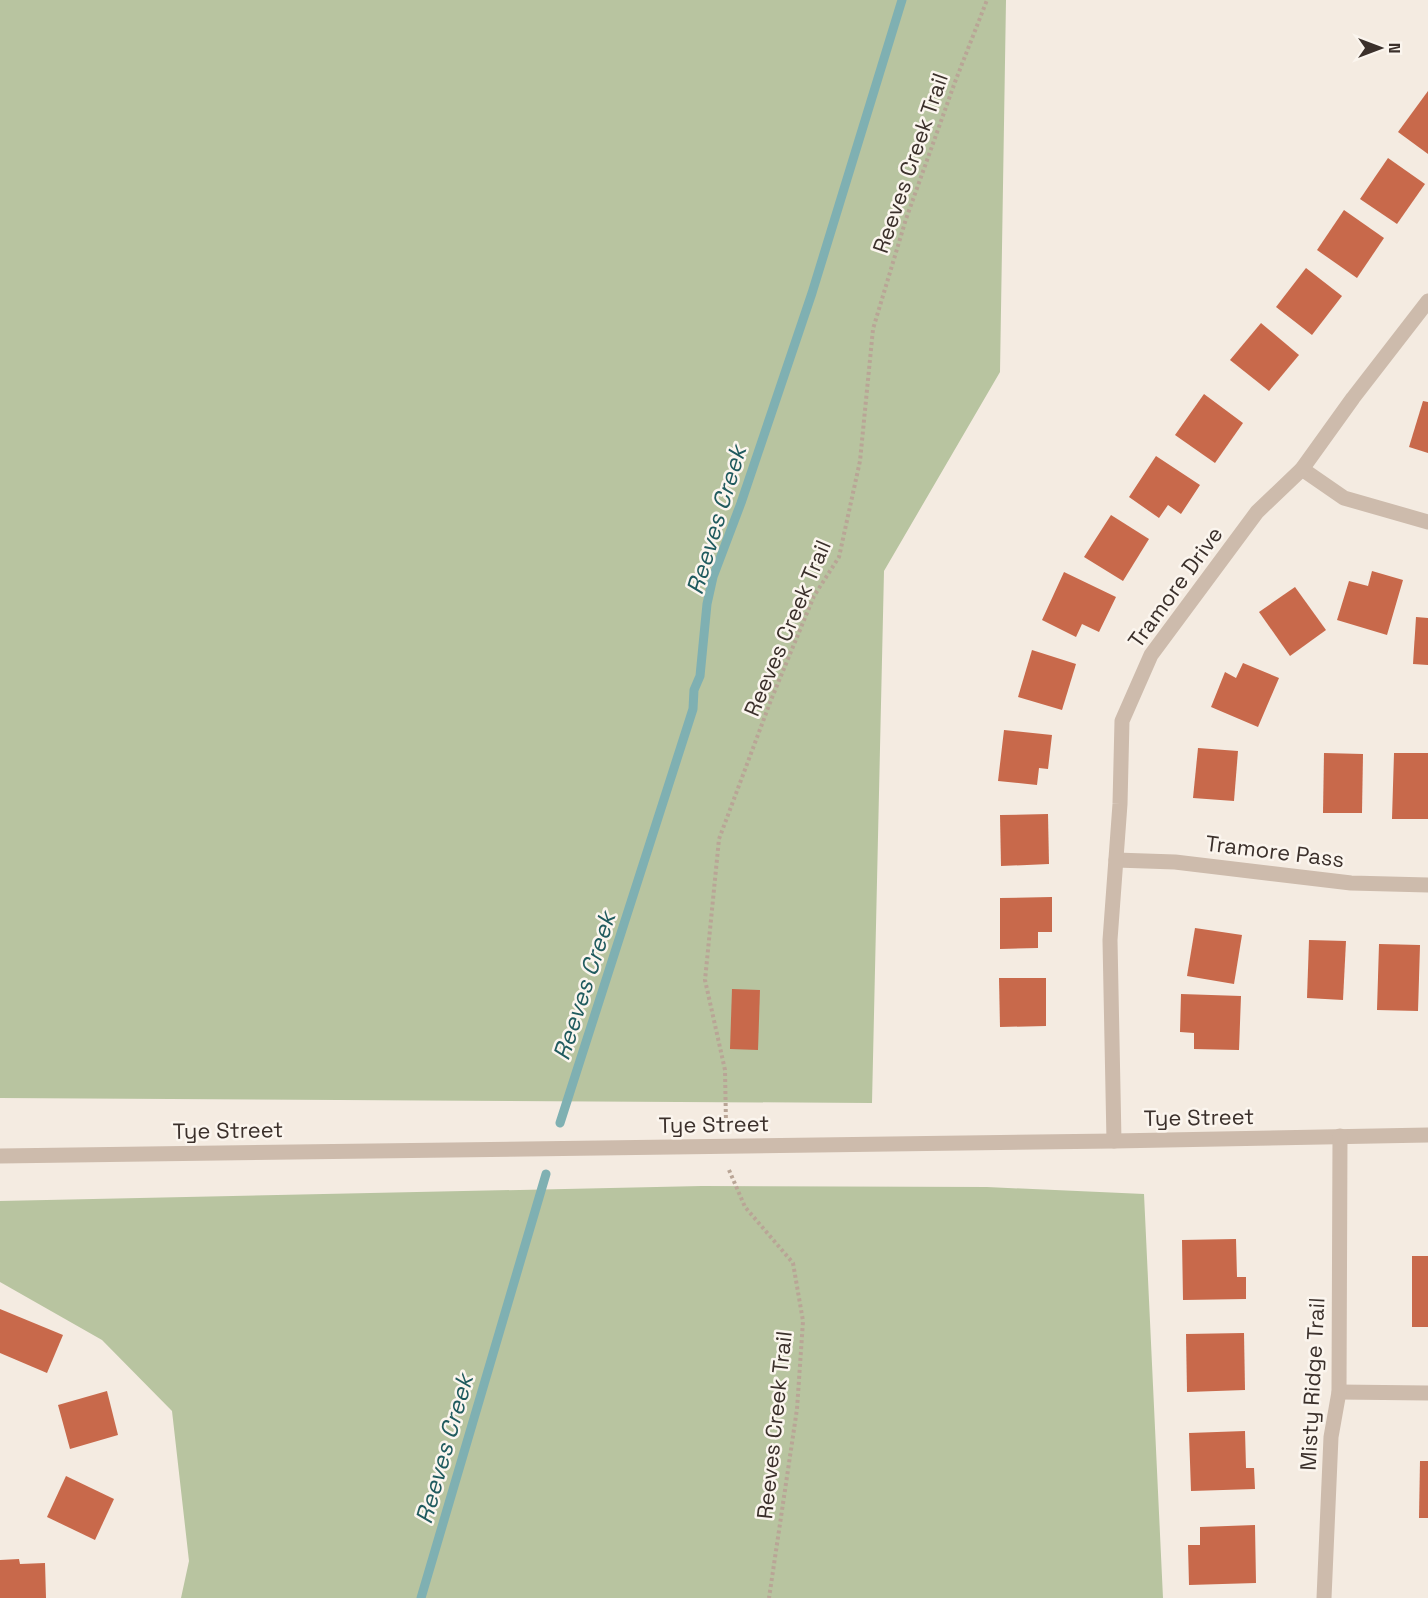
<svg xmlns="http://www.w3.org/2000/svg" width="1428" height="1598" viewBox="0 0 1428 1598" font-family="'Space Grotesk',sans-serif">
<rect width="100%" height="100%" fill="#f4ebe1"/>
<g fill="#b8c4a0">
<polygon points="0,0 1006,0 1000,372 884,571 872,1103 0,1098"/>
<polygon points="702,1186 987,1187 1144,1194 1163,1598 181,1598 189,1561 172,1411 102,1340 0,1282 0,1201"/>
</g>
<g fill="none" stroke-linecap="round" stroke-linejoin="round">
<g stroke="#7fb0b2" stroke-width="9">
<polyline points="560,1123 693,709 694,690 700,676 707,604 713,577 741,503 812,293 902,0"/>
<polyline points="421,1598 546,1174"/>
</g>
</g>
<g fill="#c8694b">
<polygon points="1428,91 1428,154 1398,132"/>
<polygon points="1388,158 1425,184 1397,224 1360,199"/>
<polygon points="1344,210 1384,238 1357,278 1317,250"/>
<polygon points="1306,268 1342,296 1312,335 1276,307"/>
<polygon points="1261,323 1299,355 1269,391 1230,360"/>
<polygon points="1204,394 1243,423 1215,463 1175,435"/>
<polygon points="1423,401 1428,402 1428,453 1409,447"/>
<polygon points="1156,456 1200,485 1181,514 1168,505 1159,518 1129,497"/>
<polygon points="1111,515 1149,539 1123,581 1084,557"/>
<polygon points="1372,571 1403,580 1387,635 1337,620 1349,581 1368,586"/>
<polygon points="1064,572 1116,597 1099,632 1082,624 1076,637 1042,620"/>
<polygon points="1295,587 1326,630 1290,656 1259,612"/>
<polygon points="1416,617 1428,618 1428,665 1413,664"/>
<polygon points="1032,650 1076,664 1062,710 1018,697"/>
<polygon points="1243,663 1279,678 1258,727 1211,707 1225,672 1236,678"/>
<polygon points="1004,730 1052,735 1048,769 1039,768 1037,785 998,781"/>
<polygon points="1198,748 1238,751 1234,801 1193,798"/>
<polygon points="1324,753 1363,754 1362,813 1323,813"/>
<polygon points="1394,753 1428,753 1428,819 1392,819"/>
<polygon points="1048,814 1049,864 1001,866 1000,815"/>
<polygon points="1052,897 1052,932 1038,932 1038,948 1000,949 1000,898"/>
<polygon points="1195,928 1242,935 1234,984 1187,976"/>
<polygon points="1309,940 1346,941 1343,1000 1307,998"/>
<polygon points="1379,944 1420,945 1418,1011 1377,1010"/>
<polygon points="999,978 1046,978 1046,1026 1000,1027"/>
<polygon points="732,989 760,990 758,1050 730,1049"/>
<polygon points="1181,994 1241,996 1239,1050 1194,1049 1194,1033 1180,1032"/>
<polygon points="1236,1239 1237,1277 1246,1277 1246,1299 1183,1300 1182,1240"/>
<rect x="1412" y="1256" width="16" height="71"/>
<polygon points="0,1309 63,1335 47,1373 0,1353"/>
<polygon points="1244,1333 1245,1390 1187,1392 1186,1334"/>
<polygon points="107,1391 118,1435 70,1449 58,1405"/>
<polygon points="1245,1431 1246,1468 1254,1468 1255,1489 1191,1491 1189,1433"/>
<polygon points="1420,1461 1428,1461 1428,1518 1419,1518"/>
<polygon points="66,1476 114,1499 95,1540 47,1517"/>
<polygon points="1255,1525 1256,1583 1189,1585 1188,1545 1200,1545 1200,1527"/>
<polygon points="19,1559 20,1564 45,1563 46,1598 0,1598 0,1560"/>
</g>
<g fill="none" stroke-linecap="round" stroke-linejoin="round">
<g stroke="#b9a596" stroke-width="4" stroke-dasharray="3 3" stroke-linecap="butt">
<polyline points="726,1124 725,1070 705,980 719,839 771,700 814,596 839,557 860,461 873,329 906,219 955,82 987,0"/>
<polyline points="729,1170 745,1207 793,1263 803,1321 797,1409 769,1598"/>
</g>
<g stroke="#cdbbac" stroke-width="15">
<polyline points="1302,469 1344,498 1428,522"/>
<polyline points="1116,860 1175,862 1351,883 1428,885"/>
<polyline points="1114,1141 1110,940 1120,804 1122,721 1151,655 1257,512 1302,469 1353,398 1428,301"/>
<polyline points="0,1156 1114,1141 1428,1135"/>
<polyline points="1339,1392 1428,1393"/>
<polyline points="1324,1598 1331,1437 1339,1392 1340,1136"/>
</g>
</g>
<g text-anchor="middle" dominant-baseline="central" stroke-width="5" stroke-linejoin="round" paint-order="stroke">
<g font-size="22" fill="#3b302b" stroke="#fbf5ee">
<text transform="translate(910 163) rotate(-71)">Reeves Creek Trail</text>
<text transform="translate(1175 587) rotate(-54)">Tramore Drive</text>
<text transform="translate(787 628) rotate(-67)">Reeves Creek Trail</text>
<text transform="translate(1275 851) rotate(7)">Tramore Pass</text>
<text transform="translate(1199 1117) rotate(-1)">Tye Street</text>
<text transform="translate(714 1124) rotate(-1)">Tye Street</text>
<text transform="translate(228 1130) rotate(-1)">Tye Street</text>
<text transform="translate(1312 1384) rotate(-87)">Misty Ridge Trail</text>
<text transform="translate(774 1425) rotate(-84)">Reeves Creek Trail</text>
</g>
<g font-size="24" font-style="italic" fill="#1f5a5e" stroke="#fbf5ee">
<text transform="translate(716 520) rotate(-73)">Reeves Creek</text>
<text transform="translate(584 986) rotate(-72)">Reeves Creek</text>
<text transform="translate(444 1449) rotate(-74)">Reeves Creek</text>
</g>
</g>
<g transform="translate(1380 48) rotate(90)" stroke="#fbf5ee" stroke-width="4.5" paint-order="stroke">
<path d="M0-4.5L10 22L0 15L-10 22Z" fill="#3b302b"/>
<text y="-9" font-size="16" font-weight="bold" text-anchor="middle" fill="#3b302b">N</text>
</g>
</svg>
